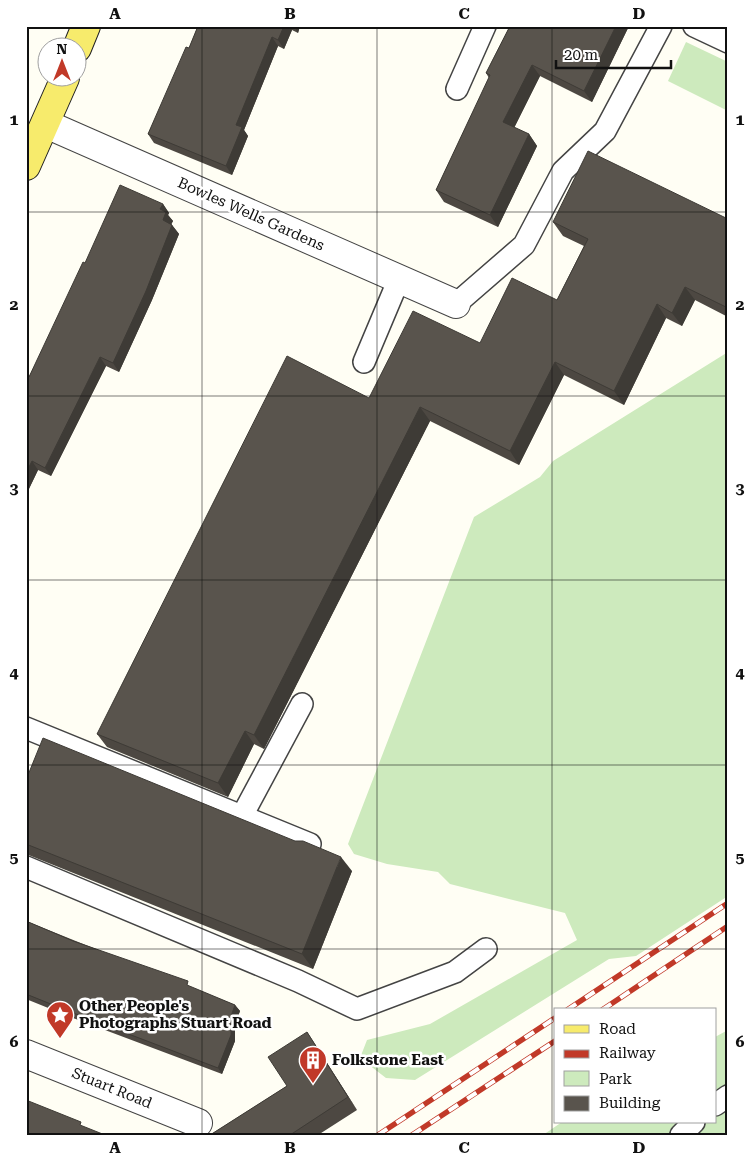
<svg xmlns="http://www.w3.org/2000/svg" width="754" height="1161" viewBox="0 0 754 1161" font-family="'Roboto Serif',serif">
<rect width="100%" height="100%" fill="#fffef4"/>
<g fill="#cdeabd">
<polygon points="686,42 728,62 728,111 668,81"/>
<polygon points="728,352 728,896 636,956 609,959 415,1080 386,1078 360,1058 367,1040 430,1024 577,940 565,913 450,884 438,872 387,864 354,854 348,844 474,517 540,477 553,461"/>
<polygon points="728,1030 728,1135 543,1135 562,1122 715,1122 715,1037"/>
</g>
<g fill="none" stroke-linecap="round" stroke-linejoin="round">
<g stroke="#444" stroke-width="24">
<g id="lane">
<polyline points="694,26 728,42"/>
<polyline points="457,89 485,26"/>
<polyline points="456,304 524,245 563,171 605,131 661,26"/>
<polyline points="364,362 399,279"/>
<polyline points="26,728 310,844"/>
<polyline points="242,816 302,704"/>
<polyline points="26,867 298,981 357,1009 455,972 486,949"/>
<polyline points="715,1105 728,1096"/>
<polyline points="681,1135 694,1122"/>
</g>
</g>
<g stroke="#444" stroke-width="30">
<g id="street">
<polyline points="46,124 456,304"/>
<polyline points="26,1054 198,1123"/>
</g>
</g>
<g stroke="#222" stroke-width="30">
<g id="primary">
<polyline points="77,48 86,26"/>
<polyline points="26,166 65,78"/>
</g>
</g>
<use href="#lane" stroke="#fff" stroke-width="21"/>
<use href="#street" stroke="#fff" stroke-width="28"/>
<use href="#primary" stroke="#f7eb6c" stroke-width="28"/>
<g stroke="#c13928" stroke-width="5.5">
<g id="rail">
<polyline points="567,1010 728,903"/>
<polyline points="602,1010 728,926"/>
<polyline points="378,1135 555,1018"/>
<polyline points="412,1135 555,1041"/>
</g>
</g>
<use href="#rail" stroke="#fff" stroke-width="4" stroke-dasharray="11" stroke-linecap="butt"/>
</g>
<g fill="#4d4842">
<polygon points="198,26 300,26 298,33 292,30 284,49 278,46 244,130 248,136 232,175 154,143 148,134 189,48"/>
<polygon points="510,26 629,26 592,102 540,76 514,128 529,134 537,146 498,227 444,202 436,190 489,78 486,73"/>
<polygon points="163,204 169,213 168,215 173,221 171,224 172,225 179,234 152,300 119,372 106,366 51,476 38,470 26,495 26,375 29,377 85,263"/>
<polygon points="728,219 728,317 695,300 682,326 666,318 624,405 564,375 519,465 430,421 264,749 254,744 228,797 107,747 97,734 369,398 480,343 557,300 584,246 563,236 553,222"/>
<polygon points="26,780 352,871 313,969 26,854"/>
<polygon points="26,921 235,1005 240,1011 234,1027 235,1029 235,1041 222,1074 73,1018 26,999"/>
<polygon points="307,1032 357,1110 318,1135 210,1135 287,1086"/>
</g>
<g fill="#3e3b36">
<polygon points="284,26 289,26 292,30 284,49 278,40"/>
<polygon points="294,26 300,26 298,33"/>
<polygon points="616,26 629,26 592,102 584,91"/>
<polygon points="272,37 278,46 244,130 248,136 232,175 226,166 236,125"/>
<polygon points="532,65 540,76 511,134 503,122"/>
<polygon points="529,134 537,146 498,227 490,215"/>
<polygon points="163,204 169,213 168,215 173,221 169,229 163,220 160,209"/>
<polygon points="172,225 179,234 152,300 119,372 113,363"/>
<polygon points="685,287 695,300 682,326 672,313"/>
<polygon points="657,304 666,318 624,405 614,391"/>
<polygon points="100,357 106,366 51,476 45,468"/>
<polygon points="555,362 564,375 519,465 510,451"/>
<polygon points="420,407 430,421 264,749 254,735"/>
<polygon points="32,461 38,470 26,495 26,473"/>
<polygon points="245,731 254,744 228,797 218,783"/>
<polygon points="341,857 352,871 313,969 302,954"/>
<polygon points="235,1005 240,1011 234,1027 235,1029 235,1041 222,1074 218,1068 229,1022"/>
<polygon points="307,1032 315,1044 357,1110 348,1097"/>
</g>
<g fill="#59544d" stroke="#3e3b36">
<polygon points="198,26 284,26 278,40 272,37 236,125 242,127 226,166 148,134 186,47 189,48"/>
<polygon points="510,26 616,26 584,91 532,65 503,122 529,134 490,215 436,190 490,75 486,73"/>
<polygon points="588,151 728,219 728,308 685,287 672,313 657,304 614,391 555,362 510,451 420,407 254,735 245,731 218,783 97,734 287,356 369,398 413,311 480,343 512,278 557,300 588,239 553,222"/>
<polygon points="120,185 163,204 160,209 166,212 163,220 172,225 146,291 113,363 100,357 45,468 32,461 26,473 26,375 29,377 83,262 85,263"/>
<polygon points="43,738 295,841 303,841 341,857 302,954 26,844 26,780"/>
<polygon points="26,921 73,941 188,981 187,985 235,1005 229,1022 231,1023 231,1035 218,1068 68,1011 26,994"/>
<polygon points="307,1032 348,1097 290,1135 210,1135 287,1086 268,1057"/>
<polygon points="26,1100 81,1122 80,1125 105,1135 26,1135"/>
</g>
<path fill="none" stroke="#111" stroke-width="1" stroke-opacity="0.55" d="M202,26V1135M377,26V1135M552,26V1135M26,212H728M26,396H728M26,580H728M26,765H728M26,949H728"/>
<defs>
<g id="sight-pin" transform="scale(1.4375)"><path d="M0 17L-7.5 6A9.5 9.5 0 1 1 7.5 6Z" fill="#c13928" stroke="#fff"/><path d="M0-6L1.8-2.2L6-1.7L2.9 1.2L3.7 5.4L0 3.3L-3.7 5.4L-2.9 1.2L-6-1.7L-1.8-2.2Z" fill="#fff"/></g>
<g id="building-pin" transform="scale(1.4375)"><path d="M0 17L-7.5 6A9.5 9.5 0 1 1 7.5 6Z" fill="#c13928" stroke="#fff"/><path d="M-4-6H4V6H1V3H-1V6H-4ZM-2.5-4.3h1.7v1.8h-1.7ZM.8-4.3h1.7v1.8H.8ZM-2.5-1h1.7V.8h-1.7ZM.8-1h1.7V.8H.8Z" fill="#fff"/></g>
</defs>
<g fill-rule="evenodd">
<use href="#sight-pin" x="60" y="1015"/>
<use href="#building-pin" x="313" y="1060"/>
</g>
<g text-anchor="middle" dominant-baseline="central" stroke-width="5" stroke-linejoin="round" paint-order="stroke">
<g font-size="15" fill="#111" stroke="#fff">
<text transform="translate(251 214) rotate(24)">Bowles Wells Gardens</text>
<text transform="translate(112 1088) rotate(22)">Stuart Road</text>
</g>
<g font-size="15" font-weight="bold" fill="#111" stroke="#fff" text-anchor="start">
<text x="79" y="1006">Other People's<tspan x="79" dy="17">Photographs Stuart Road</tspan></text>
<text x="332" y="1060">Folkstone East</text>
</g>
</g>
<rect width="754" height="1161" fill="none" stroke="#ffffff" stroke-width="55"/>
<rect x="554" y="1008" width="162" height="115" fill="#ffffff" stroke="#a0a0a0"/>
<rect x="564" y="1025" width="25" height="8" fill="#f7eb6c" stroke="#a0a0a0"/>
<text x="599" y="1034" font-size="15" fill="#111111">Road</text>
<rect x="564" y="1050" width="25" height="8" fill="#c13928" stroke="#a0a0a0"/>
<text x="599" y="1058" font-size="15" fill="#111111">Railway</text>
<rect x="564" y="1071" width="25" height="15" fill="#cdeabd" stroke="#a0a0a0"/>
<text x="599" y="1084" font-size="15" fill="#111111">Park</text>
<rect x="564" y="1096" width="25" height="15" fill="#59544d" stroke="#a0a0a0"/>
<text x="599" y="1108" font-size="15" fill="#111111">Building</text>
<g transform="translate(62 62)"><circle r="24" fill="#ffffff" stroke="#a0a0a0"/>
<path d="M0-4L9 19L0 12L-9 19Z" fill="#c13928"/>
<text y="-8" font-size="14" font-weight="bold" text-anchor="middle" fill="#111111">N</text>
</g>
<path d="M556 60v8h115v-8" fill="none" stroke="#111111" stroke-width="2.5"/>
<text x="564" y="60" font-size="15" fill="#111111" stroke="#ffffff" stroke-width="4" paint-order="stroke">20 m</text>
<rect x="28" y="28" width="698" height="1106" fill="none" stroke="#111" stroke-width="2"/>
<g font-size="16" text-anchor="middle" font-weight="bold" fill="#111">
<text x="115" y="19">A</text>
<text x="290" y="19">B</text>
<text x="464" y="19">C</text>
<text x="639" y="19">D</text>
<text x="14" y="125">1</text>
<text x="740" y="125">1</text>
<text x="14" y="310">2</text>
<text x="740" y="310">2</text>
<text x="14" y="494">3</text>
<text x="740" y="494">3</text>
<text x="14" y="678">4</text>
<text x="740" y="678">4</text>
<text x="14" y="863">5</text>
<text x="740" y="863">5</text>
<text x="14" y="1047">6</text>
<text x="740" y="1047">6</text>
<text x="115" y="1153">A</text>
<text x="290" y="1153">B</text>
<text x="464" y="1153">C</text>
<text x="639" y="1153">D</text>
</g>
</svg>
